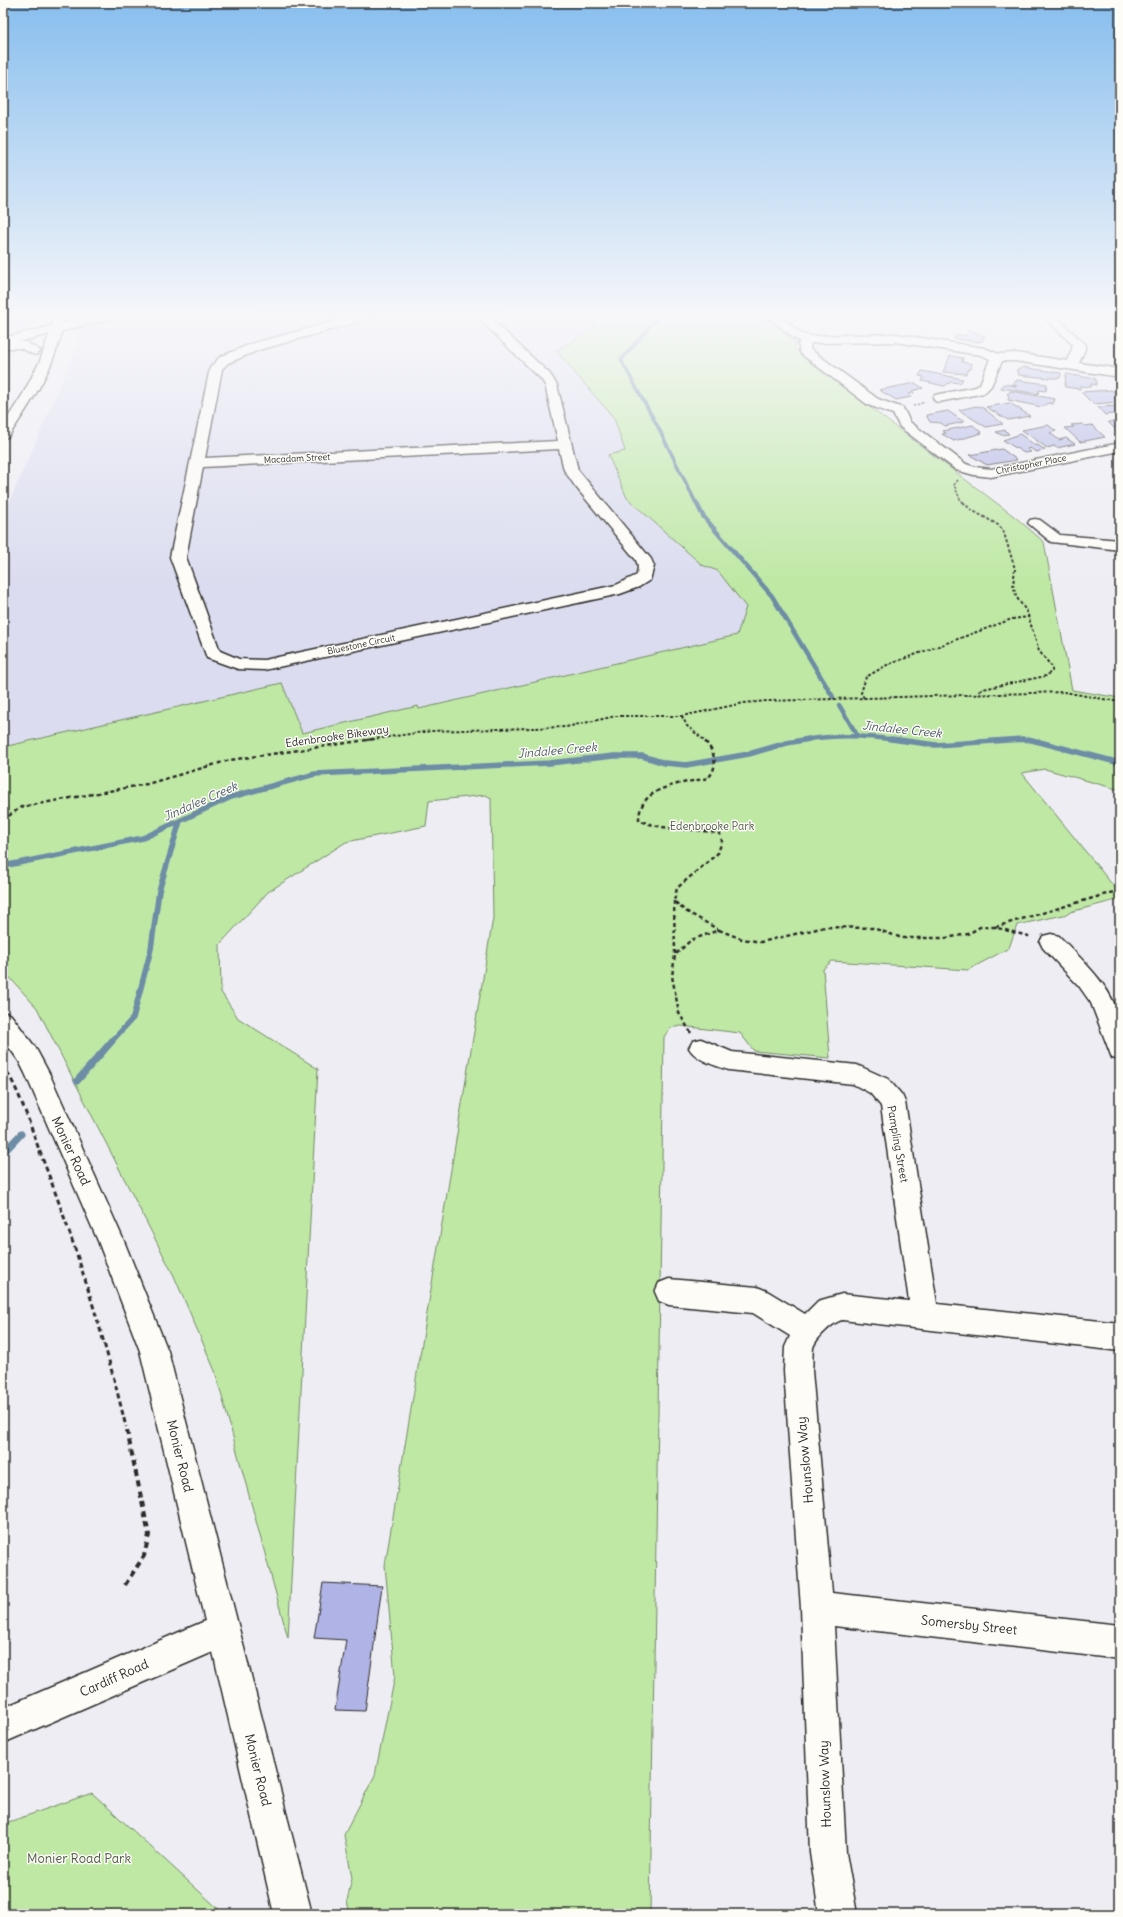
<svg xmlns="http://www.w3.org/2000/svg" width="1123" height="1917" viewBox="0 0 1123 1917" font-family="Delius,sans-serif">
<rect width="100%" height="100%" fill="#eeedf3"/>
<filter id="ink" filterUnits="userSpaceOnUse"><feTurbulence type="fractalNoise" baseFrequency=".025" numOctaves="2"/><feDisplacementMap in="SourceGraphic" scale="8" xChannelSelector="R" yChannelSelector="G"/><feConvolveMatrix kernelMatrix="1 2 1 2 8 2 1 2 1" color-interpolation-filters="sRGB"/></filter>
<g filter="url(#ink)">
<g fill="#dbdcef">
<polygon points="3,316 25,316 28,329 3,335"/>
<polygon points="70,316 595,316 612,411 628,459 699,546 746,607 737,635 303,735 3,747 3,517 79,342"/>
</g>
<g fill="#bee8a4" stroke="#748a68">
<polygon points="589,316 762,316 796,343 794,348 843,387 1015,517 1044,542 1072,690 1120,698 1120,790 1045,769 1022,773 1120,894 1120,899 1070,912 1068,914 1017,925 1009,948 968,970 832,961 823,969 830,1058 754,1051 740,1033 681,1026 670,1028 664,1037 650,1914 350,1914 347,1901 352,1878 344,1835 375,1775 395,1676 385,1565 493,918 491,798 486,795 429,801 426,826 346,842 268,892 220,944 221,992 238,1018 318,1069 288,1638 215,1371 174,1276 37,1008 3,970 3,747 282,683 302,733 418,706 419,709 737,635 746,607 718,571 702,565 627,498 608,455 625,451 614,418 556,351 596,327"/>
<polygon points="92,1793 224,1914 3,1914 3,1824"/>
</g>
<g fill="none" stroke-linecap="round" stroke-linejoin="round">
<polyline stroke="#6d8ca5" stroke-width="3.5" points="659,316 621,360 657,425 696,503"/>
<g stroke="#6d8ca5" stroke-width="4.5">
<polyline points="696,502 703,516 772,596 833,697"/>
<polyline points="839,705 857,735"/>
<path d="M803,740C839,734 863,736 899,740"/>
<polyline points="1007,740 1032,740"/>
</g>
<g stroke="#6d8ca5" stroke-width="5.5">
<polyline points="891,739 936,745 1023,739"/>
<polyline points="1028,739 1120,763"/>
<polyline points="3,866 143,838 231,797 315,774 549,763 614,756 642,756 665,763 686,765 749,754 787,743 809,739"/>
<polyline points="111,1042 133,1018 151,949 159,891 180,821"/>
</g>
<g stroke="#6d8ca5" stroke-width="7">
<polyline points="77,1081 112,1041"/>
<polyline points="3,1153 21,1134"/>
</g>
</g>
<g fill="#b0b3e5" stroke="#2b2b2b">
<polygon points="969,330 985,336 981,342 954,339 956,335 965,336"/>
<polygon points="950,356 963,358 962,362 972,364 971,369 968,369 966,374 943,372"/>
<polygon points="1022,367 1061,373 1060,378 1050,378 1018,375 1019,372 1017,371 1017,369 1021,369"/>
<polygon points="922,371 963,379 960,383 951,382 944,386 935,384 922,381 924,377 919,376"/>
<polygon points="1066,374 1096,379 1096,385 1091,384 1091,387 1080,386 1080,389 1065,387"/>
<polygon points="1017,380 1047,384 1046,391 1039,390 1038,394 1001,388 1003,384 1017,386 1012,384 1013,382 1016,382"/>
<polygon points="915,383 923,388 912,391 914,393 909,394 911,397 896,400 879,390"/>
<polygon points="1111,390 1120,395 1118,396 1120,402 1093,404 1081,392"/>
<polygon points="1011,391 1055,399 1053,404 1048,403 1042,407 1037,406 1008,400 1009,396 1007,394"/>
<polygon points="1010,403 1030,416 1008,420 986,407"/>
<polygon points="976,406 982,407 1003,424 986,427 959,410"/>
<polygon points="1120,406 1120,418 1118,418 1113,414 1105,415 1098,407"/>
<polygon points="948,411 964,422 945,426 941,423 930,422 926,415"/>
<polygon points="1120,421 1120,430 1117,431 1108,422"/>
<polygon points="1082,424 1085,426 1092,425 1105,437 1080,442 1065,428 1074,427 1071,425"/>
<polygon points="973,425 982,433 954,441 942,434 946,433 943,431"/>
<polygon points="1048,425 1056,431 1050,433 1059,440 1066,438 1075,444 1057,448 1054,446 1047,448 1022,430"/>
<polygon points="1005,430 1009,434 1001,435 996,432"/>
<polygon points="1020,434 1036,446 1038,445 1045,450 1036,452 1030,448 1027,449 1031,452 1024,453 1003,440"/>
<polygon points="1002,449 1017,460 987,465 970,455"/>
<polygon points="323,1583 382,1586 365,1711 335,1710 346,1640 314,1638"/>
</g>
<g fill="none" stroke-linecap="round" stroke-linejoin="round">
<g stroke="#2b2b2b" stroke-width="3">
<g id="minor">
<polygon points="94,316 114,316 113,318 3,346 3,338"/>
<path d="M354,316H373L372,318L259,350L228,363L222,369L205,458L558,441L545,385L541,379L476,316H488L550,374L557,385L578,470L651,559L654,566L650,580L639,587L620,594L264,670L238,669L207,658L170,557L210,368L220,357L251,344ZM559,449L564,470L575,486L636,560L638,566L637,575L616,585L264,660L239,659L220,651L186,557L203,467Z"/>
<polygon points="767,316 780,316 802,334 809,336 895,334 984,348 999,354 1015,353 1068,361 1073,345 1043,316 1055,316 1085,344 1085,349 1079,363 1120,369 1120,377 1015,361 1002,361 991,386 984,393 939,402 935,401 933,398 935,395 976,387 980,384 990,359 981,355 895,342 811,343 810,349 878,399 903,408 910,422 966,464 975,467 991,469 1120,443 1120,451 991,477 974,475 956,470 900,427 893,414 868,405 800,353 798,344 800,341 794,338"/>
<polygon points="1035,519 1040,520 1060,535 1120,540 1120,550 1051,542 1028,523 1030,520"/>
<path d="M1051,934L1059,936C1082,960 1112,986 1120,1020C1122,1032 1120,1048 1120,1060L1112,1058L1091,1003L1079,986L1043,948L1040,942L1043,936Z"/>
<path d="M701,1039L732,1052L857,1065L888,1079L902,1095L905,1102L937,1304L1120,1323V1351L842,1320C833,1322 815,1339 813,1348C812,1355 813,1364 812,1371L832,1593L1120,1625V1659L834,1626L846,1853L857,1914H819L810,1853L801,1608L784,1371L785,1347L790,1336L753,1313L669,1305L659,1301L655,1292L659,1283L669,1279L757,1287L767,1291L805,1314L818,1301L842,1294L909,1301L881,1106L870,1093L853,1084L729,1070C716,1066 696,1060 689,1048L693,1041Z"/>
</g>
</g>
<g stroke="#2b2b2b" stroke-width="3">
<g id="major">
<path d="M53,316H100L103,319C96,327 73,323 64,320C58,362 32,402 8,437L3,438V425L23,394L40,361L51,329Z"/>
<polygon points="3,340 26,342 41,351 35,355 20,348 3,348"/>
<polygon points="3,1012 11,1015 35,1047 49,1073 124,1241 168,1351 312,1914 274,1914 213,1652 3,1743 3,1708 205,1621 140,1351 98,1241 25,1073 19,1061 3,1039"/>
</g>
</g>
<g stroke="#2b2b2b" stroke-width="1.5" stroke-dasharray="2.5 1.5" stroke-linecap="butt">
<polyline points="913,406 925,402"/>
<polyline points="958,480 954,485 960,499 964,503"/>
</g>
<g stroke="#2b2b2b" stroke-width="2" stroke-dasharray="3 2" stroke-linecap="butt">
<polyline points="963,502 970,509 998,525 1003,530 1015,569 1013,585 1017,598 1027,612 1039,651 1052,667 1052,671 1046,676 978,690 982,694"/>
<polyline points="864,698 861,693 866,677 887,665 1012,619 1029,617"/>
<polyline points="682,716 687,726 704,740"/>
<polyline points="367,740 431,731 566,727 616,716 682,716 744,703 768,701 1064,692 1120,702"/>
</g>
<g stroke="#2b2b2b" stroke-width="2.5" stroke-dasharray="4 3" stroke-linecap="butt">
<polyline points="3,820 21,807 147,784 230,760 374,739"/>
<polyline points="674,901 675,954"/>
<polyline points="995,927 1120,890"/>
<polyline points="719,930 742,939 761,942 825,927 873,928 902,938 946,938 968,934 980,927 994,927 1032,937"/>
<path d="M691,1033L679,1013L672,976L675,955L691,940L719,930L684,910L674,901L677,888L718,853L722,841L720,834C693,827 665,832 639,820C639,785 682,784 708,778C720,766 714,750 703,739"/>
</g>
<path stroke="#2b2b2b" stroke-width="3" stroke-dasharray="5 3.5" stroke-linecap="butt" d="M3,1065C21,1093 31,1129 43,1160C77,1248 104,1336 126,1427"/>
<polyline stroke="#2b2b2b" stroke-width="4" stroke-dasharray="6 4.5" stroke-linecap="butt" points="125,1585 144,1556 149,1535 126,1426"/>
<use href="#minor" fill="#fdfcf7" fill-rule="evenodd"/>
<use href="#major" fill="#fdfcf7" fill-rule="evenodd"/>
</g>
</g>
<linearGradient id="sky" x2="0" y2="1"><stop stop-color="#88beee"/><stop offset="0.54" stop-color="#f7f7fa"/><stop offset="1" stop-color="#f7f7fa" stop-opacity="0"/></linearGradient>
<rect width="1123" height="585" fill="url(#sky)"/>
<g text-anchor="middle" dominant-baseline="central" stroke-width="3" stroke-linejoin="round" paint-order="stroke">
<g font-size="9" fill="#2b2b2b" stroke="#fdfcf7">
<text transform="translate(297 458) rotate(-3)">Macadam Street</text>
<text transform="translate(1031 464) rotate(-11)">Christopher Place</text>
<text transform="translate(361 644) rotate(-12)">Bluestone Circuit</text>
</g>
<g font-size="11" fill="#2b2b2b" stroke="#fdfcf7">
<text transform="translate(337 736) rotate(-8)">Edenbrooke Bikeway</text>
<text transform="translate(898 1144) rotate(80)">Pampling Street</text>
</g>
<g font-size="11" fill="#505a49" stroke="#fdfcf7">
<text x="712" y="826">Edenbrooke Park</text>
</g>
<g font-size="12" font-style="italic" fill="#4c5c68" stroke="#fdfcf7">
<text transform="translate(902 729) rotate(6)">Jindalee Creek</text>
<text transform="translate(557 750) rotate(-5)">Jindalee Creek</text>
<text transform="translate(200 801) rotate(-24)">Jindalee Creek</text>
</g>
<g font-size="13" fill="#2b2b2b" stroke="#fdfcf7">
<text transform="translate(71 1151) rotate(65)">Monier Road</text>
<text transform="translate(180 1456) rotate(76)">Monier Road</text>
<text transform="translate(805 1460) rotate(-95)">Hounslow Way</text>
<text transform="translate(969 1625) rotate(6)">Somersby Street</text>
<text transform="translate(114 1678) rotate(-24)">Cardiff Road</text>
<text transform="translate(258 1770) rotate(76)">Monier Road</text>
<text transform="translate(825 1784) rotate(-92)">Hounslow Way</text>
</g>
<g font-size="13" fill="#505a49" stroke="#fdfcf7">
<text x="79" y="1858">Monier Road Park</text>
</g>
</g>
<rect width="1123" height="1917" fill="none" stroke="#fdfcf7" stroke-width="16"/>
<rect x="8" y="8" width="1107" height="1901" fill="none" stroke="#2b2b2b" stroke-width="1.5" filter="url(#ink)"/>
</svg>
